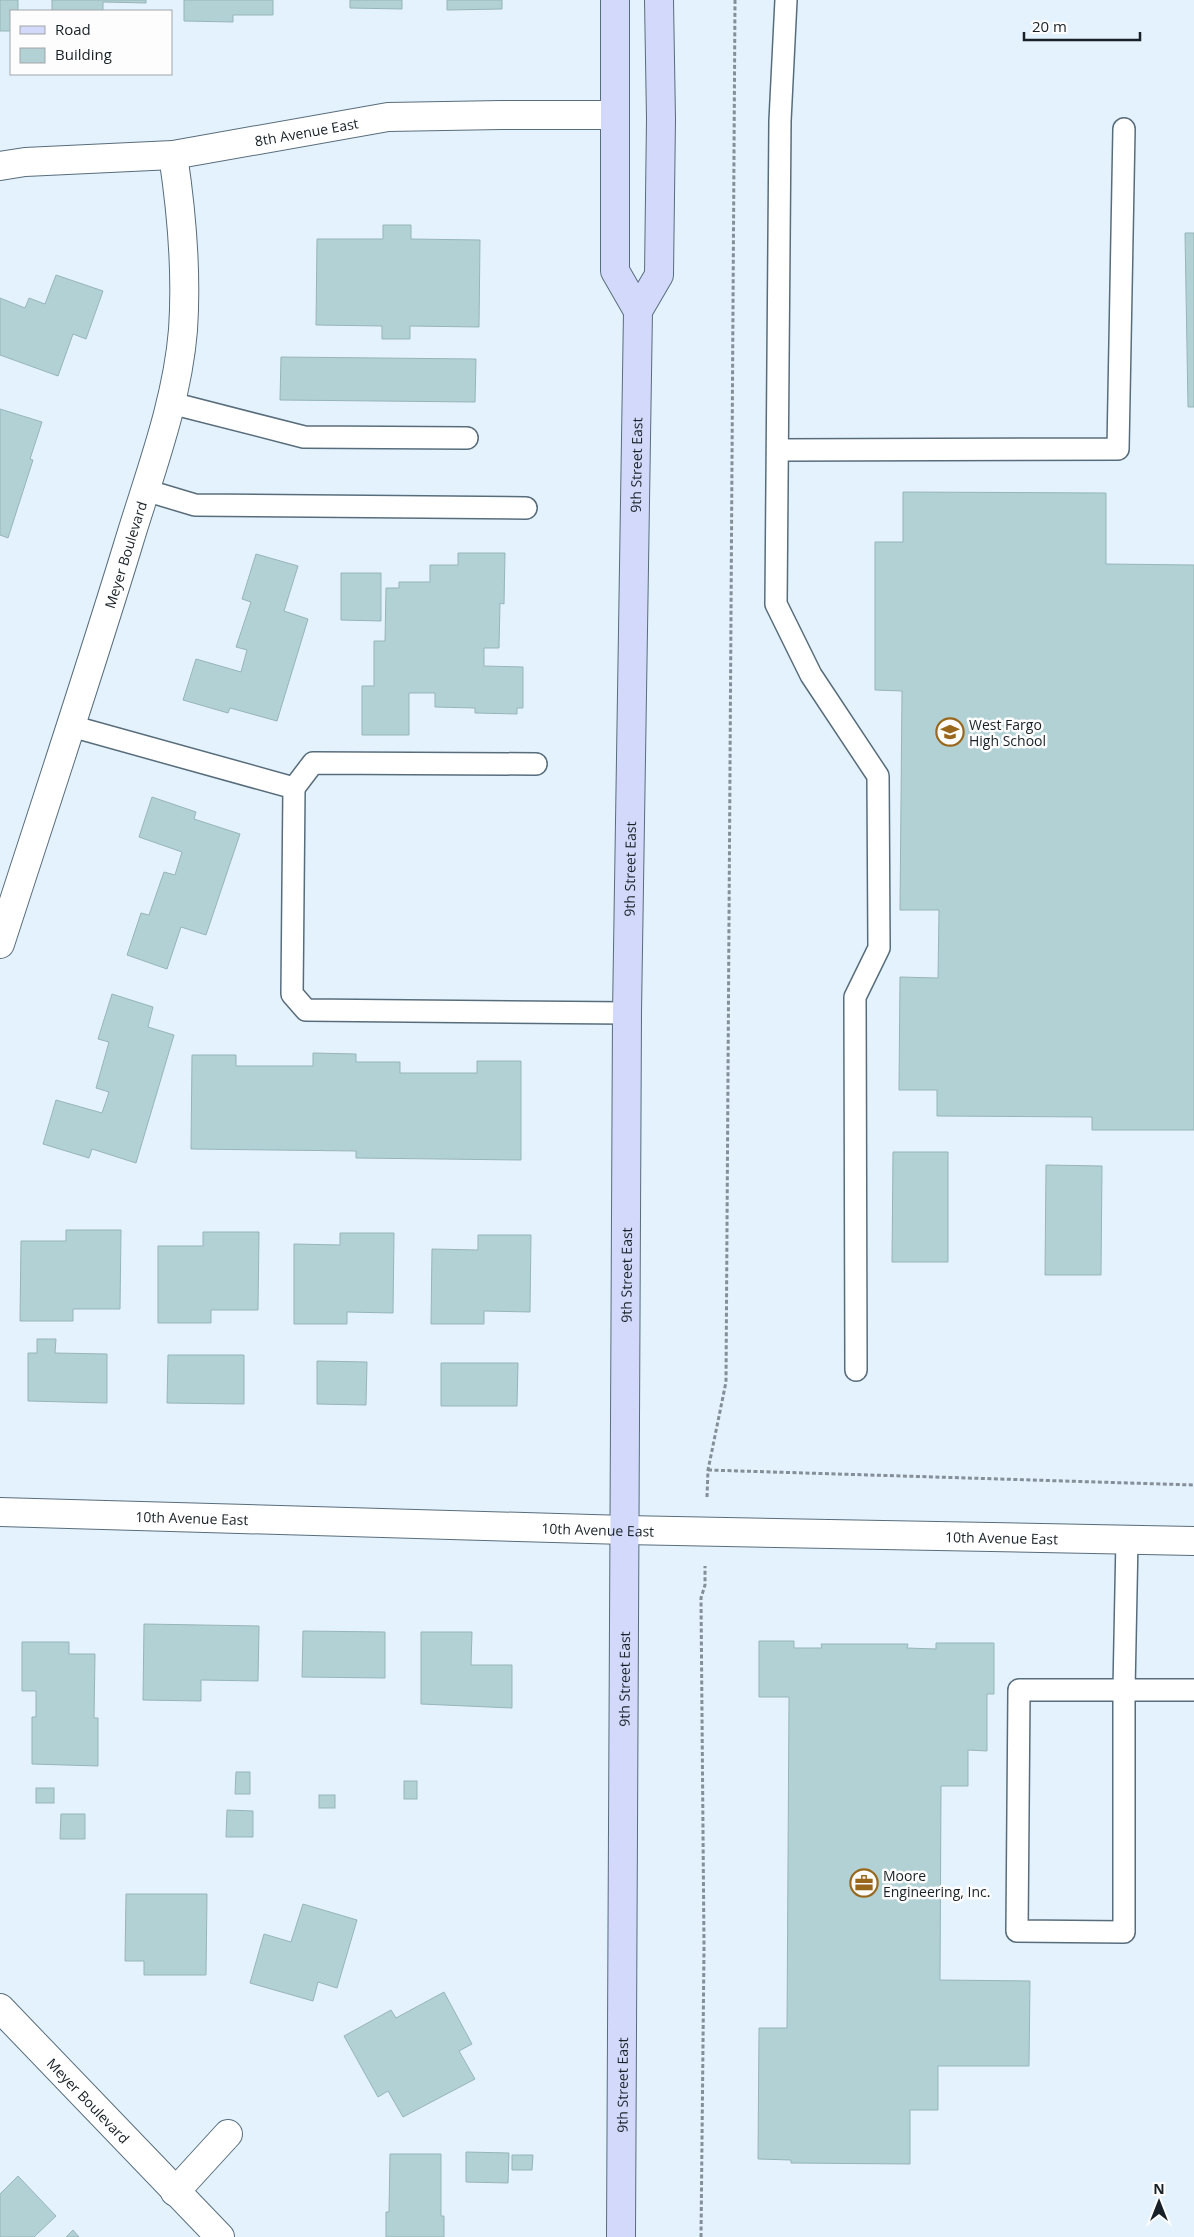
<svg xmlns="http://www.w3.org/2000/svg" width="1194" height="2237" viewBox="0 0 1194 2237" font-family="'Open Sans',sans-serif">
<rect width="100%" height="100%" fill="#e4f2fd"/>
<g fill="#b1d1d5" stroke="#97b5b9">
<polygon points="0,0 18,0 18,11 11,11 11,31 0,31"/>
<polygon points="52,0 146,0 146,3 103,2 103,11 52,11"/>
<polygon points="184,0 273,0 273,15 233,15 233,22 184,21"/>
<polygon points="350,0 402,0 402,9 350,8"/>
<polygon points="447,0 502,0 502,9 447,10"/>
<polygon points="383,225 411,225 411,239 480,240 479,327 410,326 410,339 382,339 382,326 316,325 317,239 383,239"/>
<polygon points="1185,233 1194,233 1194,407 1188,407"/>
<polygon points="56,275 103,291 86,339 73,334 58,376 0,355 0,298 25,308 29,298 45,304"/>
<polygon points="281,357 476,359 475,402 280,400"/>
<polygon points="0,409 42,422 30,459 33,460 8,538 0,535"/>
<polygon points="903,492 1106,493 1106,564 1194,565 1194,1130 1092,1130 1092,1117 937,1116 937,1090 899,1090 900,977 938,978 939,910 900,910 902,691 875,690 875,542 903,542"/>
<polygon points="458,553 505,553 504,604 500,603 499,648 484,648 484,666 523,667 523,708 517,708 517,714 475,713 475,708 435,707 435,693 409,693 409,735 362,735 362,686 374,686 374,641 385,641 386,588 399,588 399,582 430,582 430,565 458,565"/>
<polygon points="256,554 298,566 284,611 308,619 277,721 230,708 228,713 183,700 196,659 241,672 247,650 236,647 251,602 242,599"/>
<polygon points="341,573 381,573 381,621 341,620"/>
<polygon points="152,797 196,812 194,819 240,834 206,935 181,927 167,969 127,955 141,913 149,915 164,872 175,875 182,852 139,837"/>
<polygon points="112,994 153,1007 148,1027 174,1035 136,1163 92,1149 89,1158 43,1144 56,1100 102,1113 109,1092 96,1088 109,1042 98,1039"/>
<polygon points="313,1053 356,1054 356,1062 400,1062 400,1073 477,1073 477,1061 521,1061 521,1160 356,1158 356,1151 191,1149 192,1055 236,1055 236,1066 313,1066"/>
<polygon points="893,1152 948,1152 948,1262 892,1262"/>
<polygon points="1046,1165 1102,1166 1101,1275 1045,1275"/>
<polygon points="66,1230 121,1230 120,1309 73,1309 73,1321 20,1321 21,1241 66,1241"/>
<polygon points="203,1232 259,1232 258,1310 211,1310 211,1323 158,1323 158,1246 203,1246"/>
<polygon points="340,1233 394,1233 393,1313 347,1312 347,1324 294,1324 294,1244 340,1245"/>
<polygon points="478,1235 531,1235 530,1312 484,1311 484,1324 431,1324 432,1249 478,1250"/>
<polygon points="37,1339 56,1339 55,1353 107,1354 107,1403 28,1401 28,1353 37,1353"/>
<polygon points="168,1355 244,1355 244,1404 167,1403"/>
<polygon points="317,1361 367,1362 366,1405 317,1404"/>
<polygon points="441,1363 518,1363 517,1406 441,1406"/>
<polygon points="144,1624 259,1626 258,1681 201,1680 201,1701 143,1700"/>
<polygon points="303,1631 385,1632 385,1678 302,1677"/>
<polygon points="421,1632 472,1632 471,1665 512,1665 512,1708 421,1704"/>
<polygon points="759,1641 794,1641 794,1648 822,1648 821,1644 908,1644 907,1648 936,1649 936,1643 994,1643 994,1694 987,1694 987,1751 968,1750 968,1786 941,1786 940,1980 1030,1981 1029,2066 938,2066 938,2110 910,2110 910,2164 791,2163 791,2160 758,2159 759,2028 787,2028 789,1697 759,1697"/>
<polygon points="22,1642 69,1642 69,1654 95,1654 94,1718 98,1718 98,1766 32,1764 32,1717 36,1717 36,1691 22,1691"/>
<polygon points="236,1772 250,1772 250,1794 235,1794"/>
<rect x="404" y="1781" width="13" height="18"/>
<rect x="36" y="1788" width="18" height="15"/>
<rect x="319" y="1795" width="16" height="13"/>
<polygon points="227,1810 253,1811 253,1837 226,1837"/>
<polygon points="61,1814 85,1814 85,1839 60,1839"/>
<polygon points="126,1894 207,1894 206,1975 144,1975 144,1961 125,1961"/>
<polygon points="303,1904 357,1920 337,1988 318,1982 313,2001 250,1983 264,1934 291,1942"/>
<polygon points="444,1992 472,2044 459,2051 475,2079 403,2117 388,2091 378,2097 344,2036 391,2010 396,2018"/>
<polygon points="466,2152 509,2153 508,2183 466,2182"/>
<polygon points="390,2154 441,2154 441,2216 444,2216 444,2237 386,2237 386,2212 389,2212"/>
<polygon points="512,2155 533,2155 532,2170 512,2170"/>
<polygon points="18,2176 56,2216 34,2237 0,2237 0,2194"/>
<polygon points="73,2230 79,2237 66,2237"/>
</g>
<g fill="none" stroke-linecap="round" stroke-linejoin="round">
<g stroke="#586d7c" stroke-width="24">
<g id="service">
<polyline points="786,0 780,121 776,604 811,675 878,776 879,948 855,997 856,1370"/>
<polyline points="171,403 304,437 467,438"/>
<polyline points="778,450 1118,449 1124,129"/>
<polyline points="145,490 195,505 526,508"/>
<polyline points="71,726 294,788 292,994 306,1010 627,1013"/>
<polyline points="294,788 313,763 536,764"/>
<polyline points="1127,1539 1124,1690 1124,1932 1017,1931 1019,1690 1194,1690"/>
</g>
</g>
<g stroke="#586d7c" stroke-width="30">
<g id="minor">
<path id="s1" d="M0,166L25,162L173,155L388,117L501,115H614"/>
<path id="s2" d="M0,944C43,811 87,679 128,545C149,475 177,404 183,330C187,271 182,214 173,155"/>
<path id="s3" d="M0,1512L625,1530L1194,1541"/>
<path id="s4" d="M0,2008L220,2237"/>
<polyline points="175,2192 228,2134"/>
</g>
</g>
<g stroke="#586d7c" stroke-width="30">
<g id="secondary">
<polyline points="615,0 615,271 638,311"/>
<path id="s5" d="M621,2237L627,1013L638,311L659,275L661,119L659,0"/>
</g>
</g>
<g stroke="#848f98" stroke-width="3" stroke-dasharray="4 2.5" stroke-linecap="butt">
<polyline points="708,1470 1194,1485"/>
<polyline points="707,1497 708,1470 726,1382 735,0"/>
<polyline points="701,2237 704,1948 701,1598 705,1585 705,1566"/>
</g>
<use href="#service" stroke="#fff" stroke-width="21"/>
<use href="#minor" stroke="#fff" stroke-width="28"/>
<use href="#secondary" stroke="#d3d9fa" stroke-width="28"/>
</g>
<defs>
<g id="school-ring" transform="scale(1.4375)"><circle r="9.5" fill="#fdfdfd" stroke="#99671b" stroke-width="1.5"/><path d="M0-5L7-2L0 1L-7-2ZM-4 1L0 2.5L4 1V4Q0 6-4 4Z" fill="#99671b"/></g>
<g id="office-ring" transform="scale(1.4375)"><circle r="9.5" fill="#fdfdfd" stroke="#99671b" stroke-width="1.5"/><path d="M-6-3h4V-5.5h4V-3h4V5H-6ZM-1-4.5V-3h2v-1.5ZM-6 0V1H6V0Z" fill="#99671b"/></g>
</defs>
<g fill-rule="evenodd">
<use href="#school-ring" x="950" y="732"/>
<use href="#office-ring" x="864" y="1883"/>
</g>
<g text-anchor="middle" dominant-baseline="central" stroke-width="5" stroke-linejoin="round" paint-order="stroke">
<g font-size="14" fill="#182127" stroke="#fdfdfd">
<text stroke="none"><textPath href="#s1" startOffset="309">8th Avenue East</textPath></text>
<text stroke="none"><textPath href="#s5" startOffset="1772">9th Street East</textPath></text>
<text stroke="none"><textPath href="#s2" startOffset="409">Meyer Boulevard</textPath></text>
<text stroke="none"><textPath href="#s5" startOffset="1368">9th Street East</textPath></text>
<text stroke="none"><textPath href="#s5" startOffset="962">9th Street East</textPath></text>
<text stroke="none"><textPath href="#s3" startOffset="192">10th Avenue East</textPath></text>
<text stroke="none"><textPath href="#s3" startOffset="598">10th Avenue East</textPath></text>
<text stroke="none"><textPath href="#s3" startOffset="1002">10th Avenue East</textPath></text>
<text stroke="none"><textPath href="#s5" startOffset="558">9th Street East</textPath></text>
<text stroke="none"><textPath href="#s5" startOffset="152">9th Street East</textPath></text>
<text stroke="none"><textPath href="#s4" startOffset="128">Meyer Boulevard</textPath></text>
</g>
<g font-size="14" fill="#182127" stroke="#fdfdfd" text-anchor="start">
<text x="969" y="724">West Fargo<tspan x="969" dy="16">High School</tspan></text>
<text x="883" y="1875">Moore<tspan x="883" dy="16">Engineering, Inc.</tspan></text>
</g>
</g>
<rect x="10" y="10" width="162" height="65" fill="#fdfdfd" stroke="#a1a5a7"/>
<rect x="20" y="26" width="25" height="8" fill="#d3d9fa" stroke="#a1a5a7"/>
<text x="55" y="35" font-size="15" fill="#182127">Road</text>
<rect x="20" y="48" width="25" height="15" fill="#b1d1d5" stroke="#a1a5a7"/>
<text x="55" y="60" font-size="15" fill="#182127">Building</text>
<g transform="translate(1159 2202)" stroke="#fdfdfd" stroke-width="4" paint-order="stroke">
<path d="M0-4L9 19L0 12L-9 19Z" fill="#182127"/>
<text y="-8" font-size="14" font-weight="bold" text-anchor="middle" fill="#182127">N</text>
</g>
<path d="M1024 32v8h116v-8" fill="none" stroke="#182127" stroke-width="2.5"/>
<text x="1032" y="32" font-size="15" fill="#182127" stroke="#fdfdfd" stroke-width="4" paint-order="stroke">20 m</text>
</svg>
